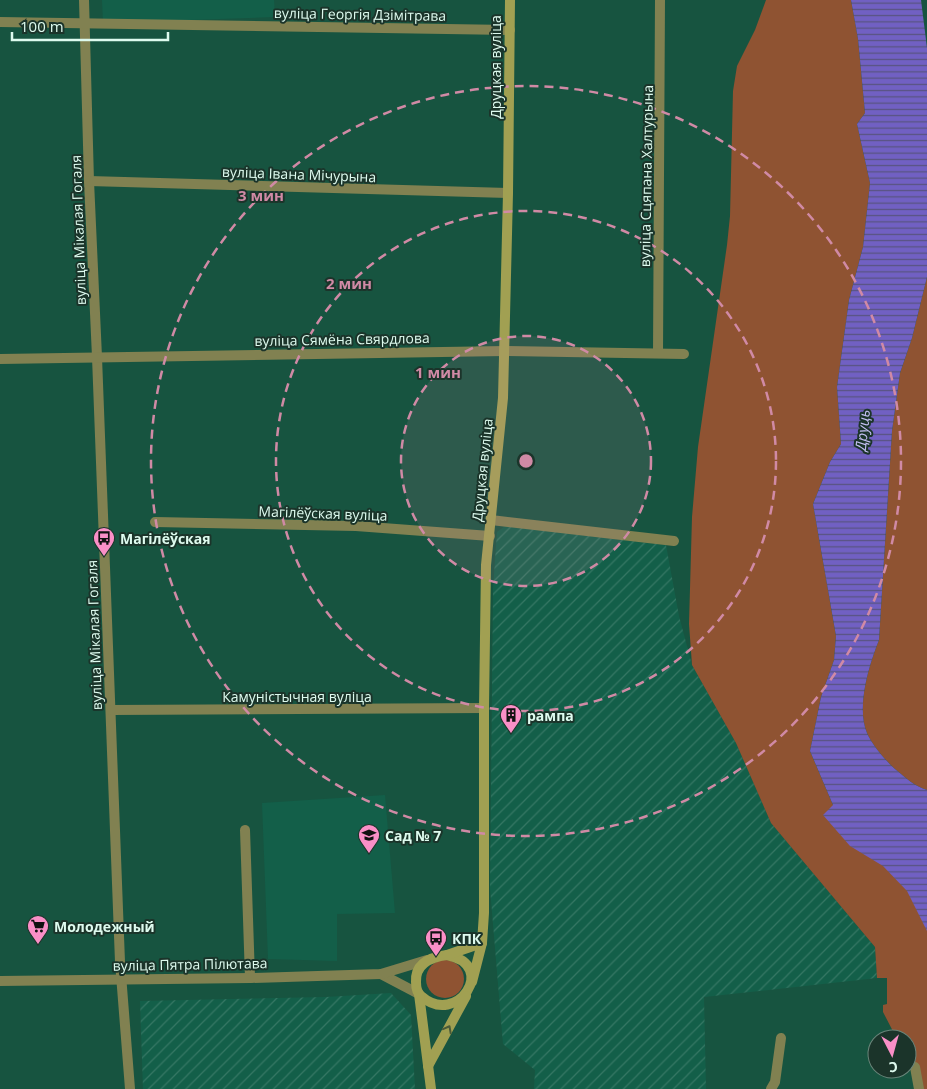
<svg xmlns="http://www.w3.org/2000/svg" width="927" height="1089" viewBox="0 0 927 1089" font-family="'Open Sans',sans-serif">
<defs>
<pattern id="industrial-furrows" width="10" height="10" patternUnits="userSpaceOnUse" patternTransform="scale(1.25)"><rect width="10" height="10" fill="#135f49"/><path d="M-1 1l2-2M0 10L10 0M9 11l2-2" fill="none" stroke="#357764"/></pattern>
<pattern id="water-rules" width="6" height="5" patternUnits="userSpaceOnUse" patternTransform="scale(1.25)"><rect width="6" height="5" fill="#7160c3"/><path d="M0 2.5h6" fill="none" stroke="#58547f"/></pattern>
</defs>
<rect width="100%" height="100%" fill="#175440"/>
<g fill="#135f49">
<polygon points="102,0 274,0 275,17 103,23"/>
<polygon points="385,795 395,913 337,914 337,961 268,959 262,803"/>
</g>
<g fill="url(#industrial-furrows)">
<polygon points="505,526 666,545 679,616 692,665 736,743 771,823 875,947 877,978 704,997 706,1089 534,1089 535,1070 503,1044 490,888 493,589 497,532"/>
<polygon points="391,993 411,1015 415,1089 143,1089 140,1001 326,997"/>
</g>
<g fill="#8f5332">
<polygon points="766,0 851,0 858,39 865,113 857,124 870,183 863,247 849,300 837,387 841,444 830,462 813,504 836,636 834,660 821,697 810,751 833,805 927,866 927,1089 922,1089 907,1059 907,1039 897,1039 883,1012 883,1005 887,1004 887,978 877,978 875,947 771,823 736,743 692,665 689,624 692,517 698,447 727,245 730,216 733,91 737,66 755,30"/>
<path d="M927,277V790C914,786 906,778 895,769C886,761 872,745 867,733C856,707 869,665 879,640L892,431L900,373L912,338Z"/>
<circle cx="445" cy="979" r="19"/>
</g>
<path fill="url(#water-rules)" d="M851,0H921L927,48V277L912,338L900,373L892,431L879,640C869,665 856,707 867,733C872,745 886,761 895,769C906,778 914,786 927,790V931L907,891L883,866L850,846L823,815L833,805L810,751L821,697L834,660L836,636L813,504L830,462L841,444L837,387L849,300L863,247L870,183L857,124L865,113L858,39Z"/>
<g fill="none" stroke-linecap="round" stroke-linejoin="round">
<g stroke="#818151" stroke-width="10">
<polyline points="84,0 89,181 97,357 120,962 130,1089"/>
<polyline points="0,22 510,30"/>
<polyline points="89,181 508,193"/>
<polyline points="658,353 660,0"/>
<polyline points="0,359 505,351 684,354"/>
<polyline points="491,520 674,541"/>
<polyline points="155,522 356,526 490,536"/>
<polyline points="111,710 484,708"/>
<polyline points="245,830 250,978"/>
<polyline points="381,974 419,994"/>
<polyline points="0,981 250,978 381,974 427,960"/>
<polyline points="915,1067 919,1089"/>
<polyline points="771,1089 775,1082 781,1038"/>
</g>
<g stroke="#a1a052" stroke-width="10">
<path d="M447,955C499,965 457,1028 421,996C417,993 416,988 416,982C415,963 431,957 447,955Z"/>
<polyline points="447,955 482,943"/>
<polyline points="472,982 482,943 484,913 484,708 486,565 503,398 508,193 510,0"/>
<polyline points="419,994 431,1089"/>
<polyline points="428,1066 466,996"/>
</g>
</g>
<defs><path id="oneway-chevron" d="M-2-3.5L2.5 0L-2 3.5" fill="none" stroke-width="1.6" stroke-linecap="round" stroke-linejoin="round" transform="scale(1.25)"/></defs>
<use stroke="#4a5a38" href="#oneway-chevron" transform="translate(448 1029) rotate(-62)"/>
<circle cx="526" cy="461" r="125" fill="#d08aa5" fill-opacity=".12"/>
<g fill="none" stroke="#d08aa5" stroke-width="2.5" stroke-dasharray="9 6">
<circle cx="526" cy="461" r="125"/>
<circle cx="526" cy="461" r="250"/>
<circle cx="526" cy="461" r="375"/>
</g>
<defs>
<g id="bus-pin" transform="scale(1.125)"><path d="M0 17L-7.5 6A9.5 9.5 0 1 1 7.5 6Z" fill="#fa8fc7" stroke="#1b342a"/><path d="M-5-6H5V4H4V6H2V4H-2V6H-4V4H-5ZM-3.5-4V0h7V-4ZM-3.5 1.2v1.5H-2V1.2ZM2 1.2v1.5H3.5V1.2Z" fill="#111"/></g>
<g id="building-pin" transform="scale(1.125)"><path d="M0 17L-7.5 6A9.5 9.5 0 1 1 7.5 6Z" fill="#fa8fc7" stroke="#1b342a"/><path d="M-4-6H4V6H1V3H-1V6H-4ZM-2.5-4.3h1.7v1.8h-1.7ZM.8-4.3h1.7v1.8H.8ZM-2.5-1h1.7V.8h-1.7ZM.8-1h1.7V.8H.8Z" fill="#111"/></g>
<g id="school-pin" transform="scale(1.125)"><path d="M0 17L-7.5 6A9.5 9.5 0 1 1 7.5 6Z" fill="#fa8fc7" stroke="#1b342a"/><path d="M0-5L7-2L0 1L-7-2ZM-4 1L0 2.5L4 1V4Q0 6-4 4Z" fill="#111"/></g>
<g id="supermarket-pin" transform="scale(1.125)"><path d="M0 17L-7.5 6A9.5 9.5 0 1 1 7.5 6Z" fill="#fa8fc7" stroke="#1b342a"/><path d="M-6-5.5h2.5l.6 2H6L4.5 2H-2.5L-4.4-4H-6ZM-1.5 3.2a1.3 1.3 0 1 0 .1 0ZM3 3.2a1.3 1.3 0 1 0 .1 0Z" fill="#111"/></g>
</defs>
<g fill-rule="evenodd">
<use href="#bus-pin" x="104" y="538"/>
<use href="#building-pin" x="511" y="715"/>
<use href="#school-pin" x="369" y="835"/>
<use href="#supermarket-pin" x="38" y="926"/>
<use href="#bus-pin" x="436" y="938"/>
</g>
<g text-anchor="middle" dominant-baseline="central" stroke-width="4" stroke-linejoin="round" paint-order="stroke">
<g font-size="14" fill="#defbef" stroke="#1b342a">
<text transform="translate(360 14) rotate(1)">вуліца Георгія Дзімітрава</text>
<text transform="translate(495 67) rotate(-90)">Друцкая вуліца</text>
<text transform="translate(299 174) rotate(2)">вуліца Івана Мічурына</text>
<text transform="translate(646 176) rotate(-89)">вуліца Сцяпана Халтурына</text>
<text transform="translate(78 230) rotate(-92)">вуліца Мікалая Гогаля</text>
<text transform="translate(342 339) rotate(-1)">вуліца Сямёна Свярдлова</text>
<text transform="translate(482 470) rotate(-84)">Друцкая вуліца</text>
<text transform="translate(323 513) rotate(2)">Магілёўская вуліца</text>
<text transform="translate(94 635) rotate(-92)">вуліца Мікалая Гогаля</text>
<text x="297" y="696">Камуністычная вуліца</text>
<text transform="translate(190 964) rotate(-1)">вуліца Пятра Пілютава</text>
</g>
<g font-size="14" font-weight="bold" fill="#defbef" stroke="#1b342a" text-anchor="start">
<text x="120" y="538">Магілёўская</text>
<text x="527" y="715">рампа</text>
<text x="385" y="835">Сад № 7</text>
<text x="54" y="926">Молодежный</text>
<text x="452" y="938">КПК</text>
</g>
<g font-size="15" font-style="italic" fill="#c3bff2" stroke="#1b342a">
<text transform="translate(862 430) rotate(-84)">Друць</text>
</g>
</g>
<circle cx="526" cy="461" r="8" fill="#d08aa5" stroke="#1b342a" stroke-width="2.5"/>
<g font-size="15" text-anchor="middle" font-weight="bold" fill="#d08aa5" stroke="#1b342a" stroke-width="4" stroke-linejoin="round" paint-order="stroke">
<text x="261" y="201">3 мин</text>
<text x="349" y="289">2 мин</text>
<text x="438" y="378">1 мин</text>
</g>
<g transform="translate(892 1054) rotate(174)"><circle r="24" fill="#1b342a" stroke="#698479"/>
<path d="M0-4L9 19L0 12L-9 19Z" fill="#fa8fc7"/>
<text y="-8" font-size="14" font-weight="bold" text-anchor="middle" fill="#defbef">С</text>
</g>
<path d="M12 32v8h156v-8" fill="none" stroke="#defbef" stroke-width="2.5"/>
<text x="20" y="32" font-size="15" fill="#defbef" stroke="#1b342a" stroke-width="4" paint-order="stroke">100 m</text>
</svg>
